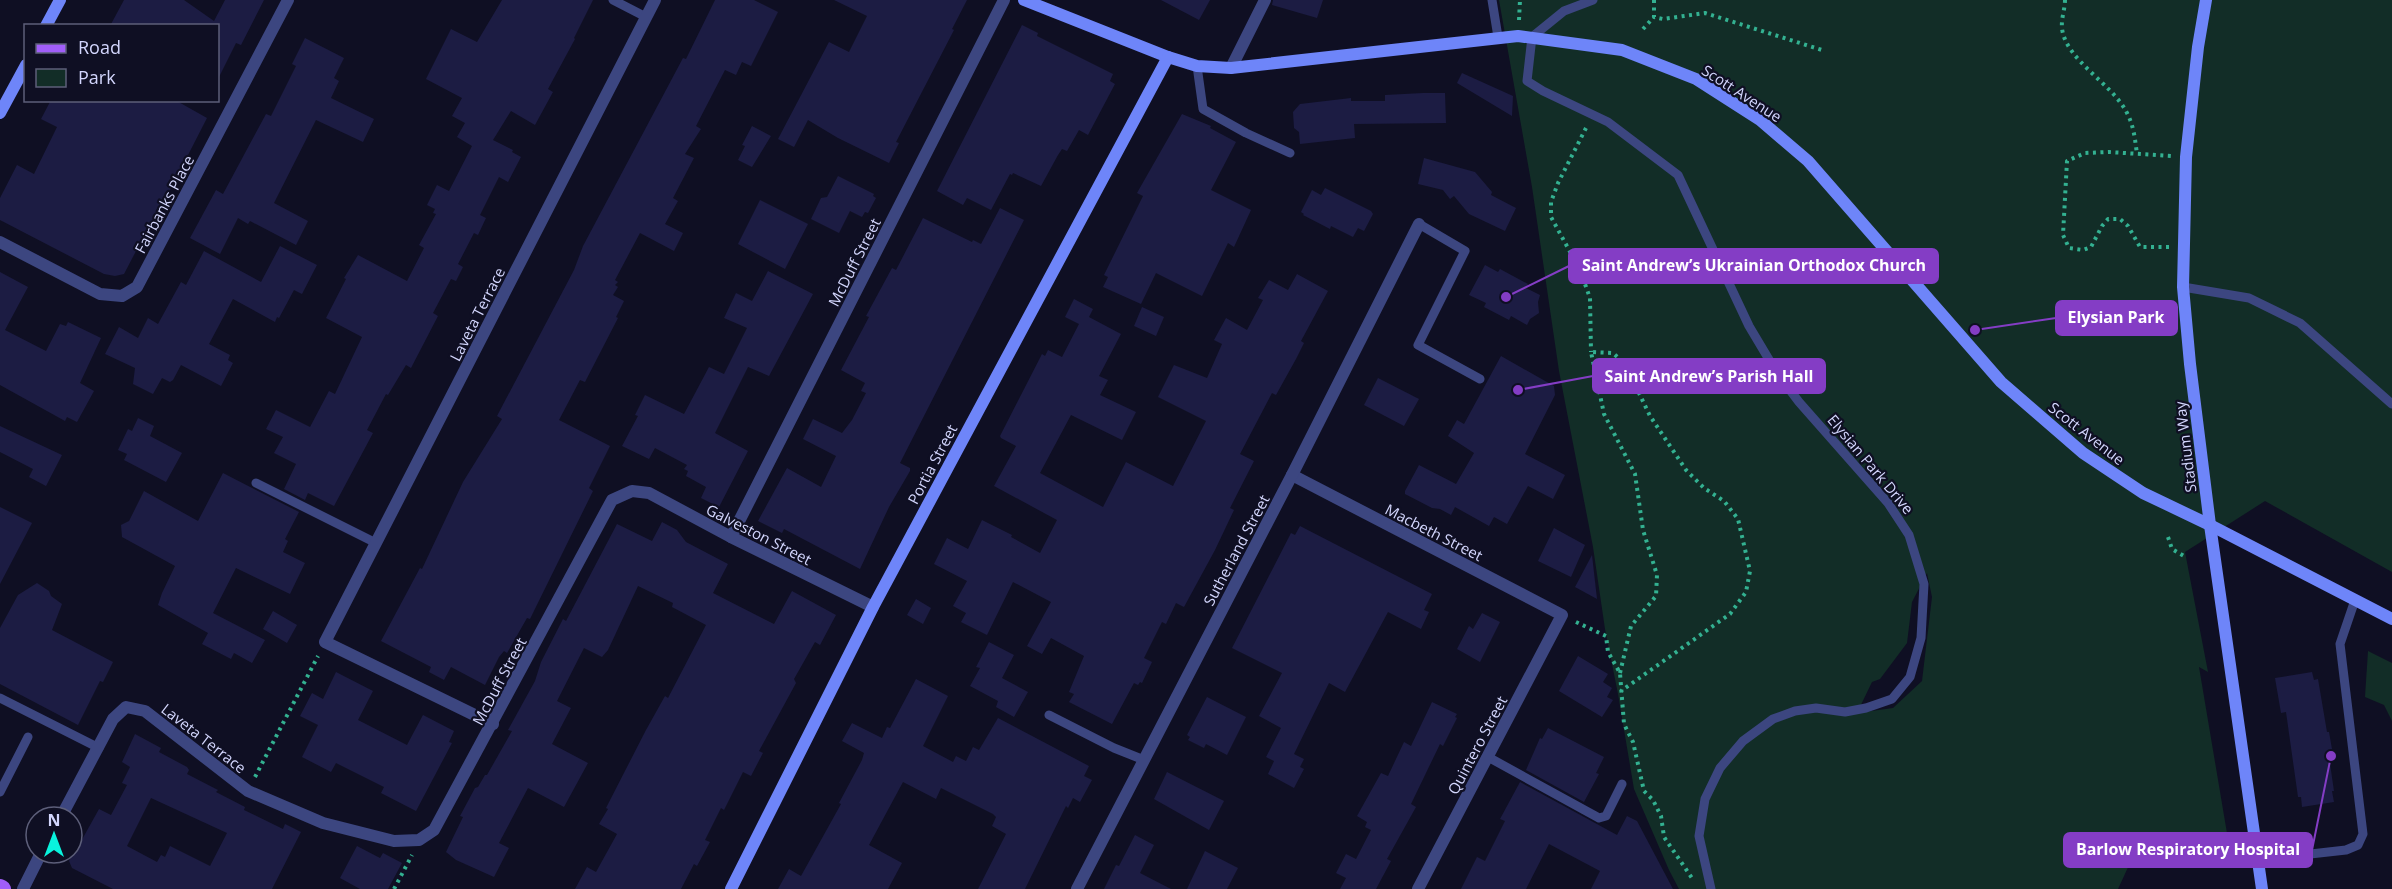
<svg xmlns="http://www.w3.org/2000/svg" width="2392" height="889" viewBox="0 0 2392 889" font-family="'Open Sans',sans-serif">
<rect width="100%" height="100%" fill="#0f0f23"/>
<g fill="#122d27" fill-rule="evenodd">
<path d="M1499,0H2392V572L2265,501L2185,552L2208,672L2199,667L2231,857L2130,863L2118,889H1679L1669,870L1634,789L1618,694L1605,629L1593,547L1559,371L1532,187ZM1927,573L1932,597L1922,681L1893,708L1857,713L1872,682L1880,679L1907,643L1912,602Z"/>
<polygon points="2368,651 2392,663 2392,721 2384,705 2365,697"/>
</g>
<g fill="#1c1c43" fill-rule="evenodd">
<polygon points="124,0 184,0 214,21 225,0 264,0 241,45 236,43 218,79 218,26 110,26"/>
<polygon points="502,0 593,0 574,38 575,39 548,89 553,92 535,125 511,111 493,140 513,150 512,152 521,157 508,182 499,177 480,215 486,218 478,235 474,233 458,264 463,267 456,281 451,279 433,313 438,316 411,368 406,365 388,395 386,394 367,430 373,433 334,506 308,493 305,500 284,489 296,464 274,453 283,437 266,429 276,410 310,427 329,391 335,394 362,337 326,318 346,279 344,278 358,255 407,281 424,248 419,245 436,214 433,213 435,209 427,205 437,185 449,191 472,146 457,137 465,123 452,116 462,98 426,79 451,29 477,42"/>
<polygon points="715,0 754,0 778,12 751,66 742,62 736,75 725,70 696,126 701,129 685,154 694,158 673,198 678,201 665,224 683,233 674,251 640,233 615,280 618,282 615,285 618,287 613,295 624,301 616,317 618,318 585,382 580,380 559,420 610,446 589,488 593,491 530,619 527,618 507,653 504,651 499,657 485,685 451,667 444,680 429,672 431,667 381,641 420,568 422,569 463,482 502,419 497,416 574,270 583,246 683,58 686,59"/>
<polygon points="834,0 967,0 952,29 954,30 896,142 899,143 889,163 838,138 808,120 794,147 778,139 829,42 849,52 867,16"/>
<polygon points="1161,0 1210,0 1199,20"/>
<polygon points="1273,0 1323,0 1317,18 1272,5"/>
<polygon points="1022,25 1038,33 1037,36 1113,74 1110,81 1115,84 1088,135 1079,130 1067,151 1062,149 1058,155 1041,186 1013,173 1012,175 1010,174 991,210 967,198 963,205 937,191"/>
<polygon points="305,38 344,58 334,78 339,81 331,98 374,119 363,142 316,120 274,203 308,221 296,245 250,221 248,224 238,218 220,254 190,238 216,190 223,194 266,114 271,116 296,66 292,64"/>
<polygon points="1462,73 1513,96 1512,116 1457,83"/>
<polygon points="1423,93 1445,93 1446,123 1354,124 1355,138 1300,144 1299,132 1294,128 1293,112 1300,104 1351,98 1351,101 1385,101 1385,95"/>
<polygon points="51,100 175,100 207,118 149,231 147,230 124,274 115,276 104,274 0,220 0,198 17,165 34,174 57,127 41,119"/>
<polygon points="1182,114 1211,126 1210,128 1236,142 1211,190 1251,210 1234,247 1228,243 1202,296 1156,273 1141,304 1103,287 1108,277 1104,275 1143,196 1137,193"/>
<polygon points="752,126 771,136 752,167 738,160 745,146 742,145"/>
<polygon points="1424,158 1475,172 1492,192 1491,195 1516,208 1505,231 1469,214 1454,196 1450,199 1443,190 1418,184"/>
<polygon points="838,176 874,194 873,196 876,198 868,213 865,212 862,217 850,211 839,233 811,219 821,198 827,197"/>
<polygon points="1325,188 1371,211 1373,214 1364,231 1358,228 1353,237 1331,226 1330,229 1303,215 1304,214 1301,212 1312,190 1321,195"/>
<polygon points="760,200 808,224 785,269 738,244"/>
<polygon points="1000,208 1024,220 900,463 910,468 910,471 889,507 860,569 784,529 782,533 758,521 787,468 821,487 836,456 803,439 813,419 842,433 852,420 866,393 861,391 865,383 841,370 869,317 866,316 892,268 896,270 923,218 972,242 973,240 981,244"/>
<polygon points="280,246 317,265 302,294 294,290 279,318 277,317 275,322 233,299 209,344 230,355 228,360 233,363 221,386 181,365 173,380 170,382 162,378 153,394 133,384 135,368 105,354 119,327 138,338 148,318 158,324 181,282 186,285 204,251 261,282"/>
<polygon points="1485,265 1498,272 1500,269 1528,284 1526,288 1540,295 1538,302 1539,313 1530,319 1527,325 1511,316 1509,320 1484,307 1486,303 1469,295"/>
<polygon points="768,271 813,294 769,376 748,367 715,433 748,451 719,507 701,498 706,487 686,476 688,471 684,469 687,465 655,448 649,459 622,446 638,416 635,415 645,395 684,414 709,367 724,374 747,328 724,318 736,293 752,301"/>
<polygon points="0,272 28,287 5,330 46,351 60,324 66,326 68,322 101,338 80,383 94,391 77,422 67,417 65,421 0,385"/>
<polygon points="1297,274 1328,291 1301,341 1304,343 1296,359 1276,395 1272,393 1240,454 1254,461 1230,508 1234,510 1215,550 1184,607 1176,603 1166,624 1162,622 1144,658 1152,662 1142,683 1140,682 1138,685 1134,683 1112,724 1069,702 1074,694 1069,692 1084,656 1051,638 1042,654 1027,646 1051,602 1013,582 987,635 961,622 966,613 953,606 967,581 934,564 947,538 968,549 982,520 1012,535 1011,537 1040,553 1057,520 994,486 1016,446 1001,438 1000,436 1042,354 1045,356 1048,350 1062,357 1079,324 1065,317 1074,299 1093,309 1089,317 1121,334 1099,376 1108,380 1100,395 1136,412 1122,440 1071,415 1040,473 1103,507 1126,462 1173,486 1206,421 1158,397 1174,365 1207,378 1222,344 1214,340 1226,318 1247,330 1263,300 1258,298 1269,280 1288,290"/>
<polygon points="1142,307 1164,317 1156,336 1134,326"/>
<polygon points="1501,356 1554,386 1555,395 1525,454 1565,475 1553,499 1528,486 1507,524 1494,517 1489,526 1455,507 1451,515 1440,509 1432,508 1405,494 1405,491 1419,465 1456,484 1474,453 1448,436 1457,420 1464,424"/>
<polygon points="1378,378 1419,399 1404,426 1364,405"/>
<polygon points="138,418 154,426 150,436 182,453 166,482 124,460 127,454 118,450 128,429 132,431"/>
<polygon points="0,426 62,455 46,486 29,477 33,469 0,452"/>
<polygon points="223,473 299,512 285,539 288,541 283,552 305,563 290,594 236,568 213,613 265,640 252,663 234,653 231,659 202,644 208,633 158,605 162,593 175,566 122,537 121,525 129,521 144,491 198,521"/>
<polygon points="0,507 32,523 0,584"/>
<polygon points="662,522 677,530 686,542 728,564 713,593 774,624 792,591 836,615 820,645 815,642 794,679 796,683 759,751 763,753 751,776 743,772 724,810 721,808 705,840 710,842 697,866 694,864 681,889 575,889 587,867 596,872 617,834 599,824 608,809 606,808 646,730 665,696 668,698 706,625 672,607 673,603 638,586 608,650 602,657 584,648 557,701 571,708 552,744 588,763 564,807 528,788 499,843 509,848 494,877 456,860 446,852 463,817 460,816 475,788 478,787 485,775 487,775 512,731 508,730 535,681 541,662 563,619 566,621 617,524 652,541"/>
<polygon points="1300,526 1432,594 1424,610 1429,612 1421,629 1388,612 1345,692 1329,683 1294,754 1304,759 1300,767 1304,769 1294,788 1268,774 1274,761 1266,757 1281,728 1259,716 1282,673 1232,648 1291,533 1295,535"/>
<polygon points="1554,528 1585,545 1571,577 1538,561"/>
<polygon points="1592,555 1597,599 1575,587"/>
<polygon points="37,583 49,591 51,596 62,604 52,630 113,662 103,682 100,681 78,725 0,684 0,628 18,595"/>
<polygon points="916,599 931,608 923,624 907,615"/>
<polygon points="273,611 297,625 287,643 263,629"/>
<polygon points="1482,613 1500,622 1480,662 1457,649 1469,626 1473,629"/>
<polygon points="989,642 1014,655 1002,678 1028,692 1014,717 996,707 998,701 970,686 980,668 976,667"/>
<polygon points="1578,656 1608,674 1603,682 1612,688 1607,697 1613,700 1602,717 1559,691"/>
<polygon points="336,672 373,691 358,720 407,745 423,715 454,731 449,742 452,743 416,811 381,793 384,787 336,763 331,772 302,757 318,725 300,716 312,693 323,699"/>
<polygon points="2312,672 2314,680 2318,679 2327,732 2329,732 2332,749 2328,750 2334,791 2332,791 2334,802 2302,807 2301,797 2298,797 2286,712 2281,713 2275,678"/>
<polygon points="916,679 948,696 923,746 953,762 956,756 966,761 973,747 979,750 998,718 1089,766 1084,776 1092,780 1080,802 1073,798 1068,808 1066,806 1025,889 978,889 1006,834 992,826 996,817 993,814 941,788 936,799 903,782 869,845 902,863 888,889 778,889 789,869 801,876 841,804 839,803 862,760 864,753 842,741 852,723 882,738 887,727 890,728"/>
<polygon points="1207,697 1246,717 1227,755 1206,744 1204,748 1188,740 1190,737 1187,735"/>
<polygon points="1432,702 1457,714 1455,717 1457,718 1443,746 1440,744 1411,804 1416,807 1387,859 1391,861 1376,889 1340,889 1346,878 1336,873 1346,854 1356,859 1371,830 1365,827 1367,822 1357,816 1381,773 1388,776 1404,742 1411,746"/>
<polygon points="1548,728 1604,757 1596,773 1599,774 1584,802 1526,770 1540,738 1542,739"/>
<path d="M135,734L161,748L159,752L187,767L189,770L187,774L218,790L216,792L245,807L244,810L283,829L285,824L301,832L272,889H113L72,868L69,861L77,844L79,845L99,809L111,815L127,785L122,783L130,767L122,762ZM151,798L227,833L210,866L170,846L165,857L161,855L157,862L127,846Z"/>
<polygon points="1167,772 1224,801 1209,830 1154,799"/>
<polygon points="1520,782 1617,835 1627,816 1637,821 1673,889 1591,889 1600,871 1549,844 1526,889 1461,889 1477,857 1485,861 1505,821 1500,819"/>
<polygon points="1135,835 1154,845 1140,873 1171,889 1104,889 1116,865 1119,866"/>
<polygon points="357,846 380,858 383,853 402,863 388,889 360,889 340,878"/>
<polygon points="1205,851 1238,868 1227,889 1187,889"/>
</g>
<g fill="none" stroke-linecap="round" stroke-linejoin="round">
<g stroke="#33b191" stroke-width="4" stroke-dasharray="3 4.5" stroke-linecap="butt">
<polyline points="1654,0 1654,17 1663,19 1705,13 1822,50"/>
<path d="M2065,0C2065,9 2061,19 2062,28C2065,60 2113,84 2127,113C2134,126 2135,140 2137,154"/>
<polyline points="1519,20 1520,0"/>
<polyline points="1643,29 1654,17"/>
<polyline points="1586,128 1558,183 1551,202 1551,217 1580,270 1590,298 1591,352"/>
<polyline points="2169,247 2140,247 2128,226 2120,219 2108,219 2102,226 2091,247 2083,250 2069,248 2063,235 2067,161 2085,153 2109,152 2171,156"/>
<polyline points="2168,537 2172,549 2184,556"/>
<polyline points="1576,622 1606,636 1608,652 1620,673 1624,724 1633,742 1644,791 1653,800 1661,816 1664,837 1692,878"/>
<polyline points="1620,673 1631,626 1656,596 1657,575 1643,530 1635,474 1604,414 1591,352 1613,353 1625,364 1650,416 1686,470 1704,488 1724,501 1738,519 1750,571 1746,592 1730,614 1621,691"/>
<polyline points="255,777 318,656"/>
<polyline points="394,889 412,855"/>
</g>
<g stroke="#3c4680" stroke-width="9">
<polyline points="613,0 646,17"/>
<polyline points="1492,0 1498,37"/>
<polyline points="1593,0 1564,11 1532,37 1527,81 1543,91 1608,122 1678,175 1749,326 1777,373 1799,402 1888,503 1909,535 1924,584 1921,638 1910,677 1892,699 1866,708 1845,712 1816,708 1795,711 1773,719 1743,741 1720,768 1705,799 1699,836 1711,889"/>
<polyline points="1197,66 1203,109 1246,133 1290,153"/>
<polyline points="1419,224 1465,251 1418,345 1480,379"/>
<polyline points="2183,287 2249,298 2300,323 2392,404"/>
<polyline points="256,483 376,543"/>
<polyline points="0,698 99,748"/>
<polyline points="1049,715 1114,748 1144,760"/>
<polyline points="1488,757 1599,818 1606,816 1622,784"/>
<polyline points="0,792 28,737"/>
<polyline points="2257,860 2346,850 2358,845 2363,834 2340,644 2355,600"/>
</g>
<g stroke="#3c4680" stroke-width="12">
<polyline points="1231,68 1265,0"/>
<polyline points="0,242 100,294 122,296 137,287 288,0"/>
<polyline points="1292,475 1562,615 1418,889"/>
<polyline points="731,537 1004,0"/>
<polyline points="493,724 325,642 655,0"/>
<polyline points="61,817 113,719 126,707 145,711 248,791 323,823 394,841 419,840 434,830 612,500 632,491 649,493 731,537 873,607"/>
<polyline points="23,889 41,853"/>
<polyline points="1077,889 1292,475 1419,224"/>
</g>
<g stroke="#6e85f9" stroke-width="12">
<polyline points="1024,0 1168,57 1197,66 1231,68 1518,36 1622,50 1696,79 1760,120 1808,161 2001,382 2083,453 2143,493 2210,525 2392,619"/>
<polyline points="2206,0 2198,47 2186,157 2183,287 2190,364 2210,525 2262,889"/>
<polyline points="46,26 60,0"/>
<polyline points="0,113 26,65"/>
<polyline points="731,889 873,607 1168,57"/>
</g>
<polyline stroke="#a15ef9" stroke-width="18" points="0,888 2,889"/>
</g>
<g text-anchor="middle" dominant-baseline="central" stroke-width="4.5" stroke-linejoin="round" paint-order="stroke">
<g font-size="15" fill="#d3d6fd" stroke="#0f0f23">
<text transform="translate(1742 93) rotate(33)">Scott Avenue</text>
<text transform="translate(164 204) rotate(-62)">Fairbanks Place</text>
<text transform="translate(854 262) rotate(-63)">McDuff Street</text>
<text transform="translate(477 314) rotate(-63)">Laveta Terrace</text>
<text transform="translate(2087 433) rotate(38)">Scott Avenue</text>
<text transform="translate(2185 447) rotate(-97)">Stadium Way</text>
<text transform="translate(932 464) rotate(-62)">Portia Street</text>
<text transform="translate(1871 464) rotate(50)">Elysian Park Drive</text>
<text transform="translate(1434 532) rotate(27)">Macbeth Street</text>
<text transform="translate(759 534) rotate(27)">Galveston Street</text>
<text transform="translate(1236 550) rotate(-62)">Sutherland Street</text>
<text transform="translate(499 681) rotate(-62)">McDuff Street</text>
<text transform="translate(204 738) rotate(38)">Laveta Terrace</text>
<text transform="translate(1477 745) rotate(-62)">Quintero Street</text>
</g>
</g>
<path fill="none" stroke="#843dc5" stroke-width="2" d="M1506 297L1569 266M1975 330L2056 318M1518 390L1593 376M2331 756L2312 850"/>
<g fill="#843dc5" stroke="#0f0f23" stroke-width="2">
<circle cx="1506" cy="297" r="6"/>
<circle cx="1975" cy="330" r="6"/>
<circle cx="1518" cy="390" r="6"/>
<circle cx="2331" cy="756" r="6"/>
</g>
<g fill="#843dc5" stroke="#843dc5" stroke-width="2">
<rect x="1569" y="249" width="369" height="34" rx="6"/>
<rect x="2056" y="301" width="121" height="34" rx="6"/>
<rect x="1593" y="359" width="232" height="34" rx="6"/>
<rect x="2064" y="833" width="248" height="34" rx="6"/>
</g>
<g font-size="16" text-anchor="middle" font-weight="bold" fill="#fff">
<text x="1754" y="271">Saint Andrew’s Ukrainian Orthodox Church</text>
<text x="2116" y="323">Elysian Park</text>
<text x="1709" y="382">Saint Andrew’s Parish Hall</text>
<text x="2188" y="855">Barlow Respiratory Hospital</text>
</g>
<rect x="24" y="24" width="195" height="78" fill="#0f0f23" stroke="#5d5f7a" stroke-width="1.5"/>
<rect x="36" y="44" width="30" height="9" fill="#a15ef9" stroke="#5d5f7a" stroke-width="1.5"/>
<text x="78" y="54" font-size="18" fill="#d3d6fd">Road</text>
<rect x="36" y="69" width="30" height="18" fill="#122d27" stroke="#5d5f7a" stroke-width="1.5"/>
<text x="78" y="84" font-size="18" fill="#d3d6fd">Park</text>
<g transform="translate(54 835)"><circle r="28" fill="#0f0f23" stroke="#5d5f7a" stroke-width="1.5"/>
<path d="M0-4.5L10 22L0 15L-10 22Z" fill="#09f3dd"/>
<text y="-9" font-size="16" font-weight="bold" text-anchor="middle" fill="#d3d6fd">N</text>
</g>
</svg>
